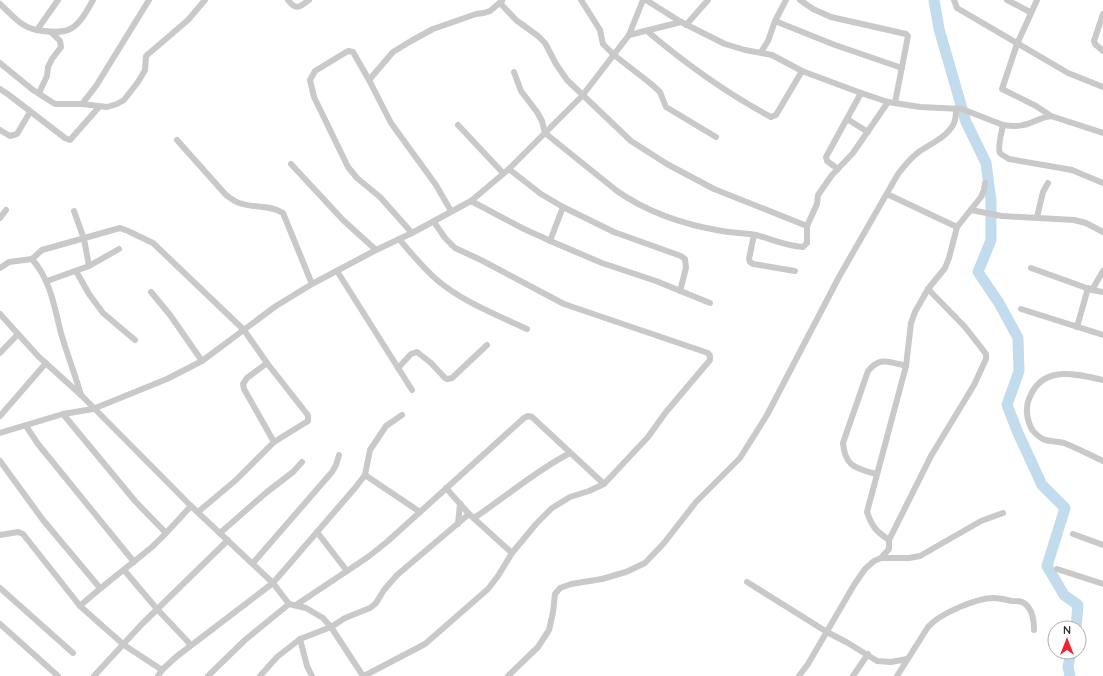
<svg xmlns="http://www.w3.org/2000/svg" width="1103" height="676" viewBox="0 0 1103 676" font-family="Quicksand,sans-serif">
<rect width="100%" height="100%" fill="#fff"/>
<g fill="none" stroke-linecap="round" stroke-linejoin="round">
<g stroke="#c3dced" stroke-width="11">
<polyline points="934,0 939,29 966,122 986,163 991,201 991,240 978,272 999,303 1018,338 1019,371 1007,405 1018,433 1042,485 1065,508 1047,566 1064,595 1078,605 1076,628"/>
<polyline points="1070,676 1068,667 1071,652"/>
</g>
<g stroke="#c9c9c9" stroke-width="6">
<path d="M288,0C296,11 300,7 309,0"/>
<polyline points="581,0 600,30 603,44 614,55 650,83 660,92 666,107 716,137"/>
<path d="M646,0L681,22L725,44L745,50L772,55L802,71L861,93L888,102L920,107L962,109L1003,125C1009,126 1017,127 1023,125C1033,123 1041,117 1051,116L1103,133"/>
<polyline points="800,0 813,9 831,17 906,34 908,36 907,41 895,103"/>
<polyline points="954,0 957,8 1068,73 1103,87"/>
<polyline points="1007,0 1030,12"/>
<polyline points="1037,0 1017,44 1002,89 1036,106 1051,116"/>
<polyline points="500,3 516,20 538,36 545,43 556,64 567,80 631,141 667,164 714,189 807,226"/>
<path d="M0,4C11,14 22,28 37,30L58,0"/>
<polyline points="1103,14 1094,41 1095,44 1103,51"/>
<polyline points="775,21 835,45 902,68"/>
<polyline points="686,25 708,0"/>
<path d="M37,30C71,36 77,29 93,0"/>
<path d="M647,31C686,64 726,93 771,117L776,115L802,71"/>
<polyline points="629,35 681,22"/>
<polyline points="761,52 768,41 775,21 786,0"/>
<polyline points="0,63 33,90 55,104 82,104 107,107 117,104 124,100 138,82 145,70 146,56 188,20 205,0"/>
<path d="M514,72L521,91L537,112L542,121L545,133L617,191C647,212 686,225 722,231C733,233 745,233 756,235C771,239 787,246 803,247L807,243V226L817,204L818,195L832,175L853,153L888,102"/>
<polyline points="369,80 393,52 411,41 433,29 476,14 484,13 490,11 502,1"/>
<polyline points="0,89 9,95 65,138 70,140 99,107"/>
<polyline points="39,93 47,76 48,67 52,59 61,47 60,41 51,32"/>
<polyline points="82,104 96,86 149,0"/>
<polyline points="847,119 868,132"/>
<polyline points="458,125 503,173"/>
<path d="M1003,125C1002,131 997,148 1000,153C1002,155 1006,157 1009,159L1072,170L1103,183"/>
<polyline points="0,130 10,136 17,134 30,112"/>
<path d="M177,140L226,195C232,199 236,203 243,204C256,208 271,205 283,213L312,284"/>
<polyline points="291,164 343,220 376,250"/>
<polyline points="509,169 541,194 563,207 614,232 681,256 685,259 686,268 680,291"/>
<polyline points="838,169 827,161 826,157 861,93"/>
<polyline points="887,194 957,227"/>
<polyline points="471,201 524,229 555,243 602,263 656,281 710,303"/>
<polyline points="971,210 1002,216 1074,220 1086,223 1103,232"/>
<polyline points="1037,217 1043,192 1048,183"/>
<polyline points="0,218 6,210"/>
<polyline points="412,233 380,197 357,178 348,167 314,97 310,80 315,71 348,51 353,52 369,80 391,123 436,185 451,211"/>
<polyline points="754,235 749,259 750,262 753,264 795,271"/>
<path d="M399,239C411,253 423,268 437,280C463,302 497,315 527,329"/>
<polyline points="550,241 563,207"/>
<polyline points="32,259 42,250 120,228 128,231 153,243 244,330 267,363 307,414 308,416 308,421 274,442 236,480 198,512"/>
<polyline points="89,266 119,249"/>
<path d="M0,268L9,262L32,259C51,281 54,306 61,333C67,354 75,374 81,395"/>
<polyline points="1031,268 1092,290 1103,292"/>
<polyline points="76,271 89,294 103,313 135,340"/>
<polyline points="337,271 412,390"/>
<polyline points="47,281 89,266 84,239 74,211"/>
<polyline points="1092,290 1103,271"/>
<polyline points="151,292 170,315 202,361"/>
<polyline points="1021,309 1103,335"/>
<polyline points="0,314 38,356 82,396 191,506 273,583 289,604 306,608 323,618 331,627 363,676"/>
<polyline points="1077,327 1088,288"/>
<polyline points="0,353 18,334"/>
<polyline points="267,363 247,378 243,384 244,389 274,442"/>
<polyline points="398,368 411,354 417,352 431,363 445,378 447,379 452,378 487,345"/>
<path d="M1103,380C1075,374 1042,364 1029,399C1025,408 1027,422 1033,431C1035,433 1040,438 1043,439C1049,442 1057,441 1064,443C1077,448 1090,455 1103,461"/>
<polyline points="63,414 135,501 166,533"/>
<polyline points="0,416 46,363"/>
<polyline points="26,426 38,444 134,562"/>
<polyline points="0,433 63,414 93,409 167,379 202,361 276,306 312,284 376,250 412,233 471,201 509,169 582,96 629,35 643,0"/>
<polyline points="0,461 43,520 100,588"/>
<path d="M876,474C856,468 845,467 843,443L868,371C880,356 890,362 906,366"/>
<polyline points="365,475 420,512"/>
<polyline points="446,488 469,514 512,553"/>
<path d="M474,518C506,497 535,471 570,453"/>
<polyline points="458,524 460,504"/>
<polyline points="317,532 347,571"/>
<polyline points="220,533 267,492 293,472 302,462"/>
<polyline points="1073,534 1103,545"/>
<polyline points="0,535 18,532 23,534 80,606 124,645 162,670"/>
<path d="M889,540C876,531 872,527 867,512L906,366L911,323L915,312L928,289L945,268L949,258L957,227L981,197L984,190L985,183"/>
<polyline points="881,558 909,558 920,556 981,521 1003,513"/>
<polyline points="253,563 332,472 336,465 339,455"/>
<polyline points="1057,569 1103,584"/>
<polyline points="124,570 157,609 191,645"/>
<polyline points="747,582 827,632 848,643 877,661 891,662 907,659"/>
<polyline points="0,588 73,653"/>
<polyline points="296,605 368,557 388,541 524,418 528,416 532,417 604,484"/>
<path d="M80,606C103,585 128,567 152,547C166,534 178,520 191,506"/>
<polyline points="0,624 58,676"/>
<polyline points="300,639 307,666 312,676"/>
<polyline points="94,676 141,625 228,540"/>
<polyline points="158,676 162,670 176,657 273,583 355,488 365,475 370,450 386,426 402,415"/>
<polyline points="208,676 245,640 289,604"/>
<polyline points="260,676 277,657 300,639 331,627 345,618 370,608 376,603 384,590 397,575 469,514"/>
<polyline points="364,676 425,644 488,589 498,576 512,553 536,524 552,508 570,497 589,491 604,484 648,437 666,412 710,360 710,356 708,353 564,304 481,260 455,248 445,238 434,222"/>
<path d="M508,676L538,647L549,630L553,612L555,594L560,588L571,584L602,579L626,572L645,563L664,543L696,502L740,458L767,415L839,277L898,174C905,165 911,157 920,151C932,143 951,135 955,120C956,117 956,112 956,108"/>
<polyline points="799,676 808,664 854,585 865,569 874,561 881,558 889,549 889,540 931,456 974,385 986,359 986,354 983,350 965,327 928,289"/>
<polyline points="853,676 868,654"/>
<path d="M897,676L928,627C939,614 976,598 994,598C1000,598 1006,600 1012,601C1015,601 1021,601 1024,603C1033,609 1034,621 1034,630"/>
</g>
</g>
<g transform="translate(1067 640)"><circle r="19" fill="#ffffff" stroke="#ababab"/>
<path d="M0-3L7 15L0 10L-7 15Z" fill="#ef232e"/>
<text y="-6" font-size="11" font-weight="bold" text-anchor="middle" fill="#2c2c2c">N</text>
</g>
</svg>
